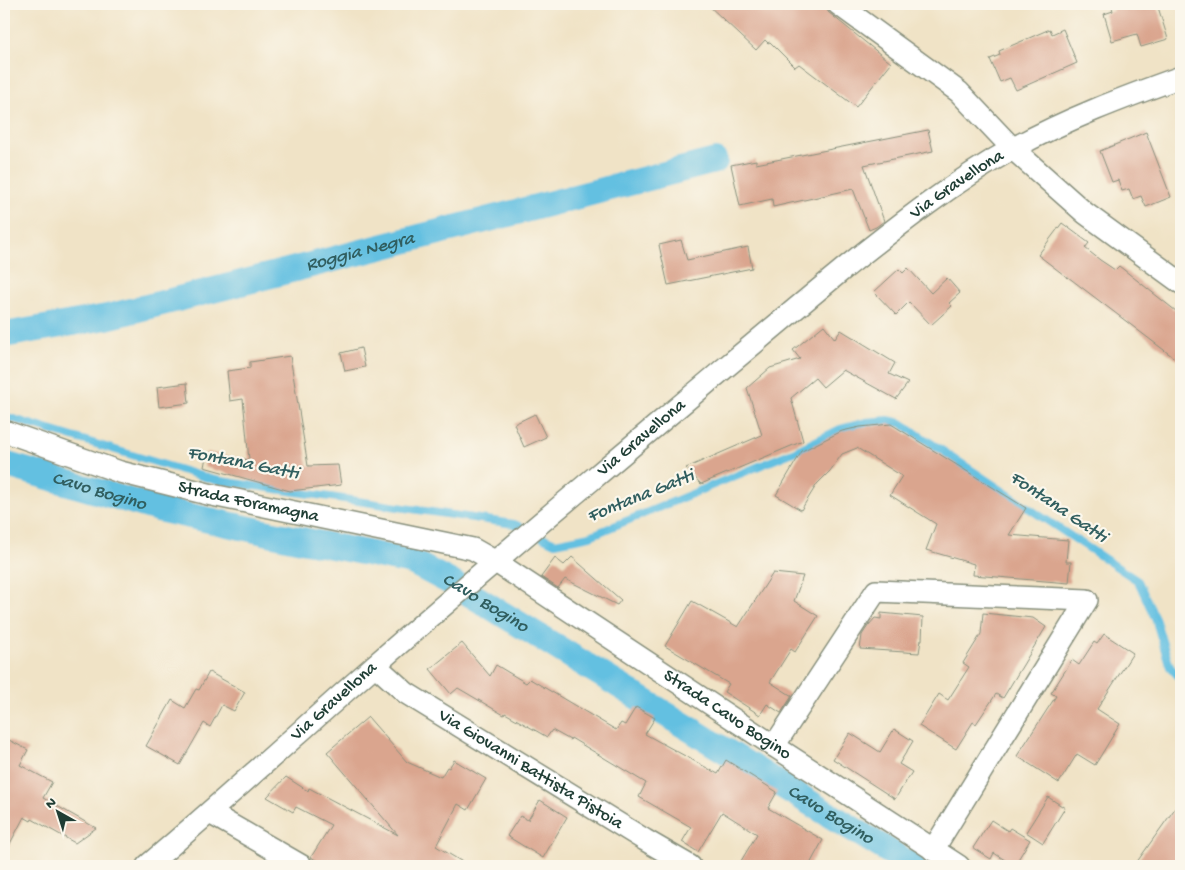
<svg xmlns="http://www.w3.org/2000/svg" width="1185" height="870" viewBox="0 0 1185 870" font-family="'Gochi Hand',sans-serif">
<rect width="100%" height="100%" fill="#fbf7ec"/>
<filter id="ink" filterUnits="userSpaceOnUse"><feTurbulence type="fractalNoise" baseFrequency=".02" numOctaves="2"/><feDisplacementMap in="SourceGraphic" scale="10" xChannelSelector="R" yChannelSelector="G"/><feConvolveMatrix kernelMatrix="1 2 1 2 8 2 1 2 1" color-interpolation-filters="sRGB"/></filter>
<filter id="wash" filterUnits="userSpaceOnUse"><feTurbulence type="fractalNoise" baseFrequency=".0096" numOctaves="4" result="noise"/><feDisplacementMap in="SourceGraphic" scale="20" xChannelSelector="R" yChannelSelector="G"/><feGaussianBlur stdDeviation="1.12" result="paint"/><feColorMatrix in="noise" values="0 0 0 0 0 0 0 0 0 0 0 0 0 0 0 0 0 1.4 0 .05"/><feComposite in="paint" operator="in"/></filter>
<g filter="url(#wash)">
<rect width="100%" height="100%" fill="#f0e3c6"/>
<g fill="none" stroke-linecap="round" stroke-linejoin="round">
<polyline stroke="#63c0e1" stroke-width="8" points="4,416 214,480 514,524 555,543 590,536 793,452 840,429 866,422 888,420 901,423 1138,581 1155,618 1170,667 1181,679"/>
<g stroke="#63c0e1" stroke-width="26">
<path id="s1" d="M4,335L107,317L237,284L715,161"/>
<path id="s2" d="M4,464L158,509L292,538L412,562L452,583L913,866"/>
</g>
</g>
<g id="blocks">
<g fill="#daa58e">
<polygon points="707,4 826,4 828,12 891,63 856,107 799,64 795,67 770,42 768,43 765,40 756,50"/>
<polygon points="1111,4 1157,4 1168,39 1141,47 1137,34 1112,41 1104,14 1113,11"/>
<polygon points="1050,29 1052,34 1063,29 1077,63 1016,90 1010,78 1000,82 990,59 1000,55 999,51"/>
<polygon points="928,130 933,151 864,165 884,221 876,227 869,230 853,189 773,207 772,199 740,206 731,165 756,160 756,164"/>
<polygon points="1146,132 1171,197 1146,207 1141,196 1133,199 1129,189 1122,191 1118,180 1112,182 1100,151"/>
<polygon points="1062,223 1089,243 1085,248 1100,260 1115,270 1119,266 1181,315 1181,363 1068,277 1068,278 1038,255"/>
<polygon points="681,240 687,260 748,247 752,268 668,285 659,245"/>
<polygon points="908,268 931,293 947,278 960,293 949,303 952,306 931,325 909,302 896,315 874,292 899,269 903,273"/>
<polygon points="824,325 835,339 841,330 895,363 889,374 908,383 896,399 843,370 823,387 815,378 791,398 803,441 701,484 686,468 762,435 747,388 770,368 800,359 793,350"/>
<polygon points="361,348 365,367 345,371 341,353"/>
<polygon points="290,356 308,466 338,465 341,485 290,491 204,467 207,452 249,460 243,399 230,401 227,371 250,368 250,362"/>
<polygon points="187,383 189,403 159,407 157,387"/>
<polygon points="535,414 546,437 524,447 514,424"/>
<polygon points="891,424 1026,508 1009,535 1068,540 1066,562 1071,562 1069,583 973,575 974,564 926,550 936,524 890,495 902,476 857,448 842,454 830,471 817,484 801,510 776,495 802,451 842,431 860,427"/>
<polygon points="572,557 621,600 617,605 565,579 558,588 541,577 555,558 564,565"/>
<polygon points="773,573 803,576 794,601 818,616 795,652 791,649 770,682 792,696 781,713 767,704 760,715 724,692 729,684 665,646 692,601 738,627"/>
<polygon points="881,613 923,617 922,640 921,640 919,653 860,649 862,635 868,626 875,618 881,619"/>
<polygon points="983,613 1033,618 1046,627 1003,698 996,694 976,724 973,722 956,749 919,726 939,694 948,700 969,667 963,663 981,634"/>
<polygon points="1104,634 1133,653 1097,709 1120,724 1095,765 1077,754 1059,783 1017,756 1056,696 1051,693 1072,660 1079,665 1094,642 1097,644"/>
<polygon points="462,643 490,676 496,665 526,683 530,679 616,730 621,723 625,725 636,707 655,718 645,734 718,774 726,760 777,792 768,808 823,840 809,866 738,866 757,834 722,812 698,852 682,842 691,827 639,797 646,783 571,738 570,740 552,730 547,737 505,713 504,715 458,688 451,694 430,669"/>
<polygon points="209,672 245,692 234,711 222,705 210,727 204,723 180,765 146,746 172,700 185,708 196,689 199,690"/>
<polygon points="368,717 407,762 441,777 447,767 449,768 454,760 486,779 468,810 458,804 436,846 469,866 325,866 311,857 331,825 296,807 293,812 267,797 286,777 308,791 309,788 398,835 327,752"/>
<polygon points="894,729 913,741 899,764 912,772 895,799 833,759 850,733 880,752"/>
<polygon points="9,740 28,750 20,765 52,782 43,798 96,828 75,843 32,819 31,821 24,817 4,855 4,752"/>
<polygon points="1048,797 1065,808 1043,843 1026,832"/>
<polygon points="540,800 567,817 543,858 507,836 520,816 528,820"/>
<polygon points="1181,800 1181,866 1134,866 1156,835"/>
<polygon points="991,820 1008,831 1010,828 1030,840 1014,866 994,853 991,859 973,848"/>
</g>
</g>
</g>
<g filter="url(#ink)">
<use href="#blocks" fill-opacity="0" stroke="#88907d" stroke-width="1"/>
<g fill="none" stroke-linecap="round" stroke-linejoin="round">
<g stroke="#88907d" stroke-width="24">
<g id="street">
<polyline points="838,4 959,92 1013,149 1085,213 1181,283"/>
<path id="s3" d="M4,431L120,472L212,495L473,549L496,562L774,746L959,866"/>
<path id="s4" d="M375,665L406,693L645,840L690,866"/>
<polyline points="774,746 876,591 1087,600 933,850"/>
<polyline points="210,813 302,866"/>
<path id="s5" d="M147,866C224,801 298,733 374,666C469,582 567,501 664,419C725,368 785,317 846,267C899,225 953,182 1012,149C1064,120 1125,97 1181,77"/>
</g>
</g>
<use href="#street" stroke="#fff" stroke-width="21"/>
</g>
</g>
<g text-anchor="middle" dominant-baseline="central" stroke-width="4.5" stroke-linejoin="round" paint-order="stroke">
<g font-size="18" fill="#1f3d34" stroke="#fbf7ec">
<text stroke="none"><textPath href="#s5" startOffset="1059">Via Gravellona</textPath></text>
<text stroke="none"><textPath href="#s5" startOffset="654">Via Gravellona</textPath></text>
<text stroke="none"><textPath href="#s3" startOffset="255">Strada Foramagna</textPath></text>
<text stroke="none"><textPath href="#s5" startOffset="249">Via Gravellona</textPath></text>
<text stroke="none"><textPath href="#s3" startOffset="788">Strada Cavo Bogino</textPath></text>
<text stroke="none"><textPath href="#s4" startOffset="188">Via Giovanni Battista Pistoia</textPath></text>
</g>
<g font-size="19" font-style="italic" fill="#305e5f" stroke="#fbf7ec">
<text stroke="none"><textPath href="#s1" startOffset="366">Roggia Negra</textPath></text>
<text transform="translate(243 464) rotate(11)">Fontana Gatti</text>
<text stroke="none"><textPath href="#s2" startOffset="99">Cavo Bogino</textPath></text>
<text transform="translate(641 497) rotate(-22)">Fontana Gatti</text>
<text transform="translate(1058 508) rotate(34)">Fontana Gatti</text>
<text stroke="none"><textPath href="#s2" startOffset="504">Cavo Bogino</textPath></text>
<text stroke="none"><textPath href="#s2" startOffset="909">Cavo Bogino</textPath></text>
</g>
</g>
<rect width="1185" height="870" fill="none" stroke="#fbf7ec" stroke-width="20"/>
<g transform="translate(58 812) rotate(321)" stroke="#fbf7ec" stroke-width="4" paint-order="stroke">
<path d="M0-4L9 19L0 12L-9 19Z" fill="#1f3d34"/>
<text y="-8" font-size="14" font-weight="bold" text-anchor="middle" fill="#1f3d34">N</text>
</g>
</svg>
